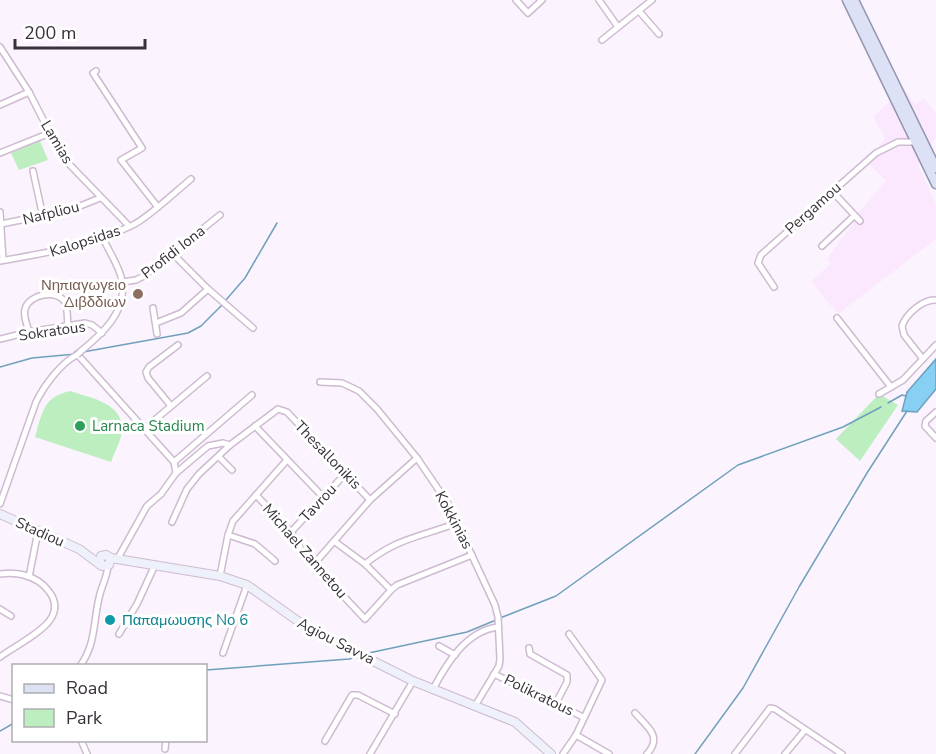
<svg xmlns="http://www.w3.org/2000/svg" width="936" height="754" viewBox="0 0 936 754" font-family="'Nunito Sans',sans-serif">
<rect width="100%" height="100%" fill="#fbf3fd"/>
<polygon fill="#fbe8ff" points="904,88 914,104 924,99 936,113 936,138 918,165 936,204 936,239 838,314 811,281 831,264 827,259 853,224 853,219 886,181 867,162 885,138 873,117"/>
<g fill="#bdeec0">
<polygon points="40,141 48,160 19,170 11,153"/>
<path d="M70,391C91,398 124,403 122,431C121,441 114,453 111,462L35,437C42,413 43,397 70,391Z"/>
<polygon points="879,394 898,405 860,461 836,439"/>
</g>
<polygon fill="#87d0f4" stroke="#6fa0bc" stroke-width="1.5" points="936,359 936,389 917,412 902,411 907,392"/>
<g fill="none" stroke-linecap="round" stroke-linejoin="round">
<g stroke="#6fa0bc" stroke-width="1.5">
<polyline points="225,301 245,278 277,223"/>
<polyline points="83,352 188,333 201,326 222,305"/>
<polyline points="0,367 32,358 76,354"/>
<polyline points="888,403 902,395 906,396"/>
<polyline points="500,618 556,596 738,465 843,427 881,407"/>
<polyline points="364,654 467,632 496,620"/>
<polyline points="206,670 349,659 357,657"/>
<polyline points="0,731 14,723"/>
<polyline points="695,754 743,688 799,587 867,473 907,411"/>
</g>
<g stroke="#cebbd1" stroke-width="8">
<g id="street">
<polyline points="516,0 528,13 542,0"/>
<polyline points="599,0 618,27"/>
<polyline points="639,11 659,34"/>
<polyline points="602,40 652,0"/>
<polyline points="0,47 29,92 52,137 70,165 129,226"/>
<polyline points="96,71 93,73 142,148 121,160 157,206"/>
<polyline points="0,105 29,92"/>
<polyline points="0,153 50,133"/>
<polyline points="33,171 43,217"/>
<polyline points="832,191 860,221"/>
<polyline points="0,212 3,260"/>
<polyline points="1,224 70,210 100,198"/>
<polyline points="822,246 854,216"/>
<polyline points="173,254 208,289 253,328"/>
<path d="M0,261C46,253 90,246 133,225C149,217 175,192 191,179"/>
<polyline points="122,282 136,280 144,276 220,215"/>
<polyline points="774,287 758,263 761,255 876,153 898,142 916,142"/>
<polyline points="153,308 157,334"/>
<polyline points="837,318 891,387"/>
<polyline points="156,323 181,313 208,289"/>
<path d="M29,332C27,325 23,316 25,309C29,294 57,289 65,302C68,308 67,319 68,326"/>
<polyline points="0,339 29,332 85,323 92,325 102,333"/>
<path d="M81,351C102,334 127,312 122,281C120,267 109,252 103,238"/>
<polyline points="77,354 174,462 176,473"/>
<path d="M923,359L904,335L902,326C906,314 923,299 936,300"/>
<polyline points="320,382 342,383 359,391 377,409 417,458 447,502 495,605 498,617 500,659 499,666 475,706"/>
<polyline points="879,394 903,380 936,345"/>
<polyline points="171,406 148,378 146,372 149,367 178,345"/>
<polyline points="936,412 926,421 925,426 936,438"/>
<polyline points="255,426 323,497"/>
<polyline points="144,429 207,376"/>
<polyline points="219,457 232,470"/>
<polyline points="174,462 252,395"/>
<polyline points="256,495 291,532 304,554 365,619 391,590 397,585 472,555"/>
<path d="M0,504L36,402C45,384 62,362 77,355"/>
<polyline points="172,522 187,489 199,474 230,445 278,409 287,412 370,500"/>
<polyline points="291,532 345,474"/>
<polyline points="228,535 255,544 275,561"/>
<polyline points="334,541 365,564 391,590"/>
<polyline points="118,558 147,506 161,494 176,473 208,446 223,443 230,445"/>
<polyline points="314,564 370,500 417,458"/>
<path d="M365,564C397,538 420,537 457,523"/>
<path d="M0,574C8,573 16,573 24,575C43,580 64,600 50,620C41,633 14,647 0,657"/>
<polyline points="220,576 228,535 233,521 287,460"/>
<polyline points="29,577 38,531"/>
<polyline points="0,609 11,616"/>
<polyline points="119,634 137,604 155,565"/>
<polyline points="439,646 455,655"/>
<polyline points="529,648 530,654 567,675 567,682 556,703"/>
<polyline points="223,653 247,585"/>
<path d="M80,666C96,644 93,623 99,598C101,587 107,578 108,566"/>
<polyline points="494,674 583,717"/>
<path d="M433,689C447,663 466,631 498,627"/>
<polyline points="0,696 14,700"/>
<path d="M635,713C647,727 663,736 647,754"/>
<polyline points="576,735 609,754"/>
<polyline points="81,740 87,754"/>
<polyline points="325,741 352,695 358,695 395,714"/>
<polyline points="165,749 166,740"/>
<polyline points="370,754 413,681"/>
<polyline points="563,754 576,735 602,680 569,634"/>
<polyline points="735,754 770,708 775,709 842,754"/>
<polyline points="785,754 805,730"/>
</g>
</g>
<g stroke="#cebbd1" stroke-width="10">
<g id="secondary">
<polyline points="0,514 79,549 102,566 109,565 111,558"/>
<polyline points="99,564 101,556 106,555 111,558 220,576 247,585 309,629 413,681 515,722 551,754"/>
</g>
</g>
<g stroke="#9496b0" stroke-width="11">
<g id="primary">
<polyline points="847,0 936,184"/>
<polyline points="854,0 936,168"/>
</g>
</g>
<use href="#street" stroke="#fff" stroke-width="5"/>
<use href="#secondary" stroke="#eef0fa" stroke-width="8"/>
<use href="#primary" stroke="#dce1f6" stroke-width="8"/>
<g stroke="#cebbd1" stroke-width="8" stroke-linecap="butt">
<polyline id="street-bridge" points="77,355 81,351"/>
</g>
<use href="#street-bridge" stroke="#fff" stroke-width="5"/>
</g>
<circle fill="#8d6e63" stroke="#fff" stroke-width="2" cx="138" cy="294" r="6"/>
<circle fill="#2e9e5b" stroke="#fff" stroke-width="2" cx="80" cy="426" r="6"/>
<circle fill="#0f9aa8" stroke="#fff" stroke-width="2" cx="110" cy="620" r="6"/>
<g text-anchor="middle" dominant-baseline="central" stroke-width="6" stroke-linejoin="round" paint-order="stroke">
<g font-size="15" fill="#38313a" stroke="#fff">
<text transform="translate(57 142) rotate(59)">Lamias</text>
<text transform="translate(813 208) rotate(-42)">Pergamou</text>
<text transform="translate(51 213) rotate(-14)">Nafpliou</text>
<text transform="translate(85 241) rotate(-18)">Kalopsidas</text>
<text transform="translate(173 252) rotate(-38)">Profidi Iona</text>
<text transform="translate(52 331) rotate(-8)">Sokratous</text>
<text transform="translate(328 455) rotate(46)">Thesallonikis</text>
<text transform="translate(318 503) rotate(-47)">Tavrou</text>
<text transform="translate(454 520) rotate(62)">Kokkinias</text>
<text transform="translate(40 532) rotate(24)">Stadiou</text>
<text transform="translate(305 551) rotate(49)">Michael Zannetou</text>
<text transform="translate(336 641) rotate(27)">Agiou Savva</text>
<text transform="translate(539 695) rotate(26)">Polikratous</text>
</g>
<g font-size="15" fill="#785e54" stroke="#fff" text-anchor="end">
<text x="126" y="285">Νηπιαγωγειο<tspan x="126" dy="17">Διβδδιων</tspan></text>
</g>
<g font-size="15" fill="#27864d" stroke="#fff" text-anchor="start">
<text x="92" y="426">Larnaca Stadium</text>
</g>
<g font-size="15" fill="#0d838f" stroke="#fff" text-anchor="start">
<text x="122" y="620">Παπαμωυσης No 6</text>
</g>
</g>
<rect x="12" y="664" width="195" height="78" fill="#ffffff" stroke="#afadb0" stroke-width="1.5"/>
<rect x="24" y="684" width="30" height="9" fill="#dce1f6" stroke="#afadb0" stroke-width="1.5"/>
<text x="66" y="694" font-size="18" fill="#38313a">Road</text>
<rect x="24" y="709" width="30" height="18" fill="#bdeec0" stroke="#afadb0" stroke-width="1.5"/>
<text x="66" y="724" font-size="18" fill="#38313a">Park</text>
<path d="M15 39v9h130v-9" fill="none" stroke="#38313a" stroke-width="3"/>
<text x="24" y="39" font-size="18" fill="#38313a" stroke="#ffffff" stroke-width="4.5" paint-order="stroke">200 m</text>
</svg>
